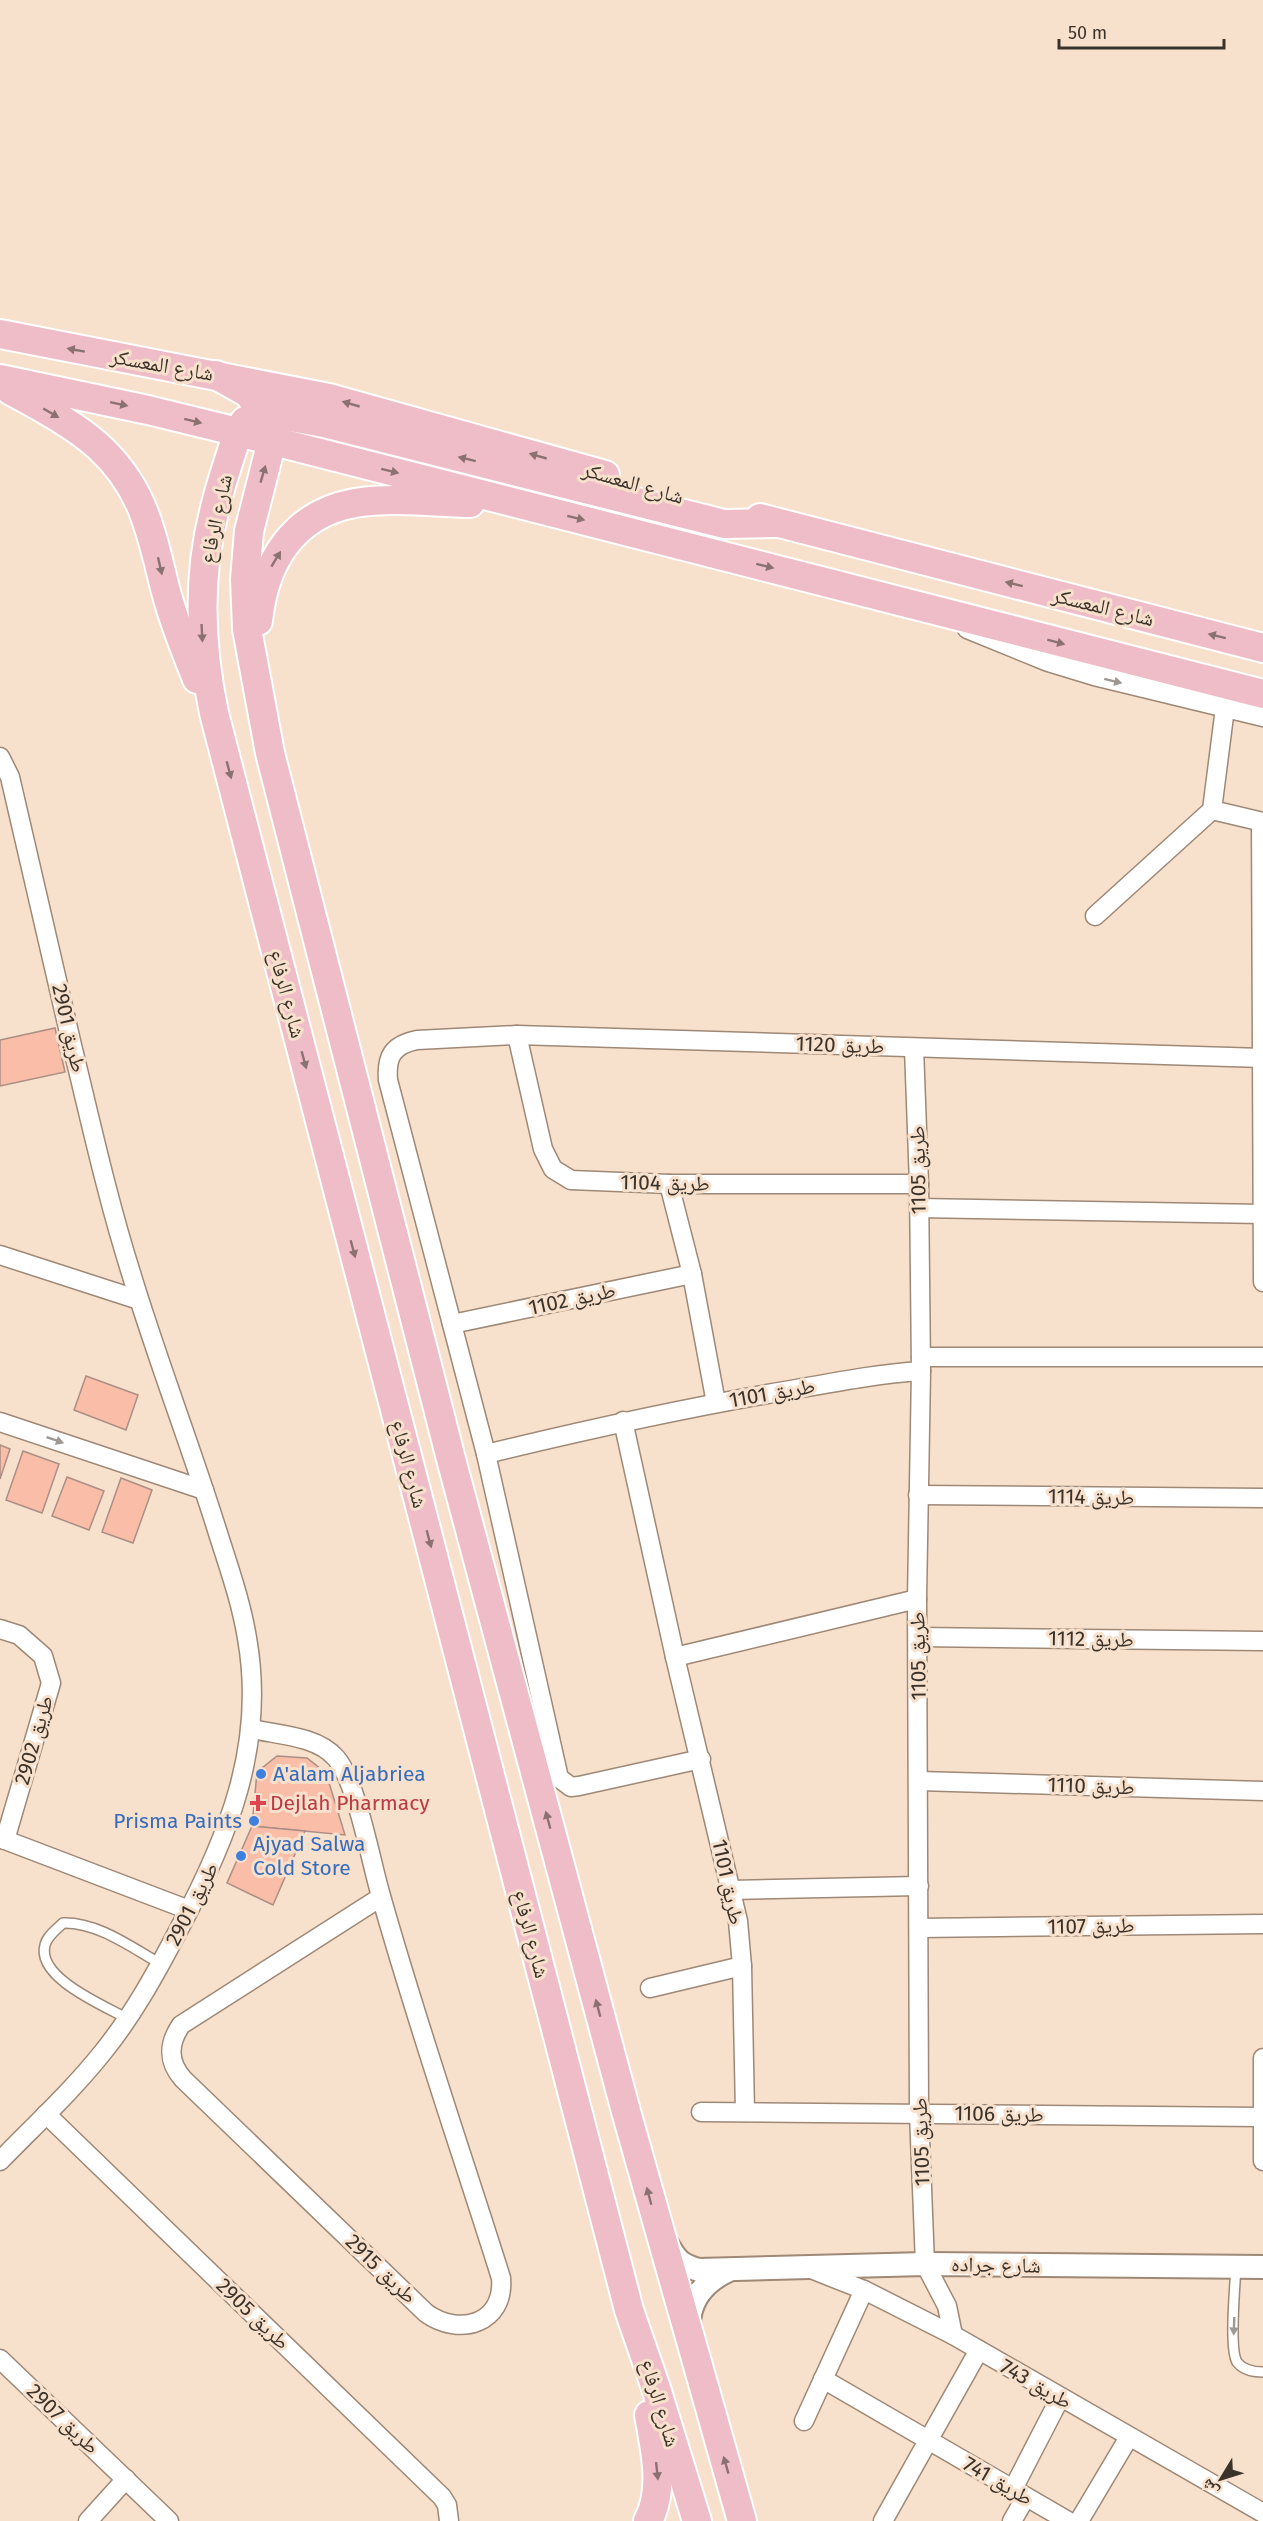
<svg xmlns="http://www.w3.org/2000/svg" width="1263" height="2521" viewBox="0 0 1263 2521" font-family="'Fira Sans','Noto Naskh Arabic',sans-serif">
<rect width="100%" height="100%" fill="#f7e0cc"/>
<g fill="#f9bda8" stroke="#ab8f85" stroke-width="1.5">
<polygon points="55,1028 65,1072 0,1086 0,1040"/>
<polygon points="86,1376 138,1395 126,1430 74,1410"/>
<polygon points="0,1445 10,1449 0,1479"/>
<polygon points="23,1451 59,1464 42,1513 6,1500"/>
<polygon points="67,1477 104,1491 89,1530 52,1516"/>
<polygon points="121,1478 152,1490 133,1543 102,1532"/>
<polygon points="277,1756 307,1758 326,1773 345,1835 252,1826 257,1772"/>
<polygon points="252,1826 305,1831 273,1905 227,1883"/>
</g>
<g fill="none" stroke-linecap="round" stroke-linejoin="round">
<g stroke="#9e8876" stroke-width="12">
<g id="service">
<path d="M128,2019C105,2006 36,1978 45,1945C47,1936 57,1929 63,1923C98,1922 132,1948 161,1964"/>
<path d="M1236,2267C1235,2285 1229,2349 1237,2362C1243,2370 1254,2372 1263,2372"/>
</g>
</g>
<g stroke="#9e8876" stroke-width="21">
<g id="minor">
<polyline points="967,629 1048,662 1094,676 1263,717"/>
<path d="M0,757L10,777C31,865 51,953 71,1041C90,1119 107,1197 131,1273C157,1359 190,1444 217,1530C228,1565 241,1601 247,1638C266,1745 228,1838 178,1931C156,1973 133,2015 103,2052C72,2091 35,2125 0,2161"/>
<polyline points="1212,810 1263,822"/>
<polyline points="1261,822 1263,1282"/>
<polyline points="1095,916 1212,810 1225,708"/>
<polyline points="517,1035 543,1149 553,1169 571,1180 669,1184 919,1184"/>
<polyline points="914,1048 919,1184 921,1371 917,1599 919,2113 925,2264 947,2306 953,2335"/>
<polyline points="669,1184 692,1274 716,1403"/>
<polyline points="919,1208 1263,1214"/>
<polyline points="0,1255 139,1300"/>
<polyline points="452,1324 692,1274"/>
<polyline points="921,1357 1263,1357"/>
<polyline points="623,1421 675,1657 738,1921 742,1966 745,2112"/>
<polyline points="0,1422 204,1490"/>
<path d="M486,1454C585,1430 684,1408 785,1391C831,1383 875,1374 921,1371"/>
<polyline points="918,1495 1263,1498"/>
<polyline points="0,1629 19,1635 43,1656 51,1683 5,1840"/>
<polyline points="919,1637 1263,1641"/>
<polyline points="675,1657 917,1599"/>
<path d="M252,1729C279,1735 317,1736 336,1758C357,1782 371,1863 381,1896C417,2024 461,2151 501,2278C505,2324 459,2337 426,2313L183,2079C168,2062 168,2044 181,2025L381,1897"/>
<path d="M701,1759L579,1786L571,1787L559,1778L486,1454L388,1080C386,1056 393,1045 417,1040L517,1035L1263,1058"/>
<polyline points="919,1781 1263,1791"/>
<polyline points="0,1838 189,1910"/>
<polyline points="731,1890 919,1886"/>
<polyline points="919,1928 1263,1924"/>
<polyline points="650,1988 742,1966"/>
<polyline points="1263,2058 1263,2161"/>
<polyline points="701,2112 1261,2117"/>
<polyline points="46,2114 442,2497 447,2505 449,2521"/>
<polyline points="811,2269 864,2290 953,2335 1263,2513"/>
<polyline points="0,2359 169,2521"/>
<polyline points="823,2379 1068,2521"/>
<polyline points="804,2421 864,2290"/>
<polyline points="1013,2489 1060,2398"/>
<polyline points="88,2521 126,2479"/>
<polyline points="883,2521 979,2350"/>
<polyline points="1012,2521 1026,2497"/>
<polyline points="1079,2521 1129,2437"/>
</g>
</g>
<g stroke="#9e8876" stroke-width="26">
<g id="tertiary">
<path d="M666,2242C676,2259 679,2265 699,2270L925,2264L1263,2267"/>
<path d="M689,2328C688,2300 705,2281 729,2270"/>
</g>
</g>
<g stroke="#fff" stroke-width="32">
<g id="primary">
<polyline points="0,334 329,398 605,475"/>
<polyline points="216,375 248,393 263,412 270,425 272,441 249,531 245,579 247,629 270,753 451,1459 627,2115 742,2521"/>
<polyline points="0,379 148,410 238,432 1263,694"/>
<path d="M10,390C40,407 72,423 98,446C144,488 151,532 165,588C173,619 185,649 197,679"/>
<polyline points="760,518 1263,648"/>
<path d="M258,621C264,562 293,514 355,503C392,497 433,502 470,503"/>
<path d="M648,2521C665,2489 655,2449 649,2415"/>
<path d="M697,2521L656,2388L629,2310L214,713C200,646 197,579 214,512C220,485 230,458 238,432L245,421L263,412L324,423L724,524L777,523"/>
</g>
</g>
<use href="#service" stroke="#fff" stroke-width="9"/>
<use href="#minor" stroke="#fff" stroke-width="18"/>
<use href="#tertiary" stroke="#fff" stroke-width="22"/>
<use href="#primary" stroke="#efbdc8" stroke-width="28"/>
</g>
<defs><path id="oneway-solid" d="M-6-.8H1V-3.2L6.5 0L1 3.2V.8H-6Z" transform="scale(1.5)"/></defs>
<g fill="#8c7171">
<use href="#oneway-solid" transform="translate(76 350) rotate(-170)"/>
<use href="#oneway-solid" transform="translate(119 404) rotate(12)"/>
<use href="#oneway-solid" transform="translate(351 404) rotate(-164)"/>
<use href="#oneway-solid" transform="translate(51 413) rotate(30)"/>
<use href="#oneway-solid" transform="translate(193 421) rotate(14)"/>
<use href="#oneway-solid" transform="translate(538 456) rotate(-164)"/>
<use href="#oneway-solid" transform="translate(467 459) rotate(-166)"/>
<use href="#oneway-solid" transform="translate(390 471) rotate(14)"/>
<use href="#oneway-solid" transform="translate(263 474) rotate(-74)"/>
<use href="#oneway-solid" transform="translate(576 518) rotate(14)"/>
<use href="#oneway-solid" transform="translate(276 559) rotate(-59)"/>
<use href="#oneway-solid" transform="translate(160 566) rotate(77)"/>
<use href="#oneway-solid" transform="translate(765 566) rotate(14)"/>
<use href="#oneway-solid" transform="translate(1014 584) rotate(-166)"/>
<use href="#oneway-solid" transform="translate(202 633) rotate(87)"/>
<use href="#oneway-solid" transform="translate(1217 636) rotate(-166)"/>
<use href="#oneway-solid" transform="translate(1056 642) rotate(15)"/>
<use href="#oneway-solid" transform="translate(229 770) rotate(75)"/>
<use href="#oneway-solid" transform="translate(304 1060) rotate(75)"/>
<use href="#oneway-solid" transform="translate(353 1249) rotate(75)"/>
<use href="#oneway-solid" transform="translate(429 1539) rotate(75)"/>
<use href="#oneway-solid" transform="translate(548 1820) rotate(-105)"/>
<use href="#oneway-solid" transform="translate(598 2008) rotate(-105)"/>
<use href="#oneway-solid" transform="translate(649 2196) rotate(-105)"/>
<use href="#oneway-solid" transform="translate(726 2465) rotate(-106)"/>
<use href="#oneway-solid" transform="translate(657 2471) rotate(84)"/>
</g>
<g fill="#9d9894">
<use href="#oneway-solid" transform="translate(1113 681) rotate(14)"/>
<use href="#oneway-solid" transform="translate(55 1440) rotate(19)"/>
<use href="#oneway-solid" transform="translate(1234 2326) rotate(92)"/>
</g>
<g fill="#3f7fe0" stroke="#f7e0cc" stroke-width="2">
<circle cx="261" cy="1774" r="6"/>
<circle cx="254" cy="1821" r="6"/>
<circle cx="241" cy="1856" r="6"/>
</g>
<path fill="#e0444e" stroke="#f7e0cc" stroke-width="2" d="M255 1794h6v6h6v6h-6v6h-6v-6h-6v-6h6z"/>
<g text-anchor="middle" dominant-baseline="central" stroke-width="6" stroke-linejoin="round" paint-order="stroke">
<g font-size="21" fill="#3b322a" stroke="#f7e0cc">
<text transform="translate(162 365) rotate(10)">شارع المعسكر</text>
<text transform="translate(633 483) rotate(16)">شارع المعسكر</text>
<text transform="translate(216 519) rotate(-78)">شارع الرفاع</text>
<text transform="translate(1103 607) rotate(14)">شارع المعسكر</text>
<text transform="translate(287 994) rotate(75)">شارع الرفاع</text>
<text transform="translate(69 1028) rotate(77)">طريق 2901</text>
<text transform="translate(840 1045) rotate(2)">طريق 1120</text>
<text transform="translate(918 1170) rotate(-91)">طريق 1105</text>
<text transform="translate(665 1183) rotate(1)">طريق 1104</text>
<text transform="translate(572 1299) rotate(-12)">طريق 1102</text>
<text transform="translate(772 1393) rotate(-10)">طريق 1101</text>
<text transform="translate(409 1464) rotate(75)">شارع الرفاع</text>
<text transform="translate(1091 1497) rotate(1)">طريق 1114</text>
<text transform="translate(1091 1639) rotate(1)">طريق 1112</text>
<text transform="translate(918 1656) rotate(-91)">طريق 1105</text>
<text transform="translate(34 1740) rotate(-74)">طريق 2902</text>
<text transform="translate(1091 1786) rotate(2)">طريق 1110</text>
<text transform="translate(728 1882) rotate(78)">طريق 1101</text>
<text transform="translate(192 1904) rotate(-63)">طريق 2901</text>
<text transform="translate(1091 1926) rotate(-1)">طريق 1107</text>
<text transform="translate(531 1934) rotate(75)">شارع الرفاع</text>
<text transform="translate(999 2114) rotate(1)">طريق 1106</text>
<text transform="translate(921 2142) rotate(-92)">طريق 1105</text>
<text transform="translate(996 2265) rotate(1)">شارع جراده</text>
<text transform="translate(381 2269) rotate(44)">طريق 2915</text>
<text transform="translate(253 2314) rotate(44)">طريق 2905</text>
<text transform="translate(1036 2384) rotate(30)">طريق 743</text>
<text transform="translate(660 2403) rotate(73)">شارع الرفاع</text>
<text transform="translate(63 2419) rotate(44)">طريق 2907</text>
<text transform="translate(998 2481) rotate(30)">طريق 741</text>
</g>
<g font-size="21" fill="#366cbe" stroke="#f7e0cc" text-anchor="start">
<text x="273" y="1774">A'alam Aljabriea</text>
<text x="242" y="1821" text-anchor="end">Prisma Paints</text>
<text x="253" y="1844">Ajyad Salwa<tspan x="253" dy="24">Cold Store</tspan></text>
</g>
<g font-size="21" fill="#be3a42" stroke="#f7e0cc" text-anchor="start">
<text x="270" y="1803">Dejlah Pharmacy</text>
</g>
</g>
<g transform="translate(1221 2479) rotate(232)" stroke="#f7e0cc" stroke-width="4.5" paint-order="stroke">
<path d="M0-4.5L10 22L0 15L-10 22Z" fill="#3b322a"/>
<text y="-9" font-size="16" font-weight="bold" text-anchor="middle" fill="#3b322a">ش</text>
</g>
<path d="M1059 39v9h165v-9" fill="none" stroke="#3b322a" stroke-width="3"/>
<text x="1068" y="39" font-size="18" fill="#3b322a" stroke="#f7e0cc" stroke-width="4.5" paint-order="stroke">50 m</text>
</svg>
